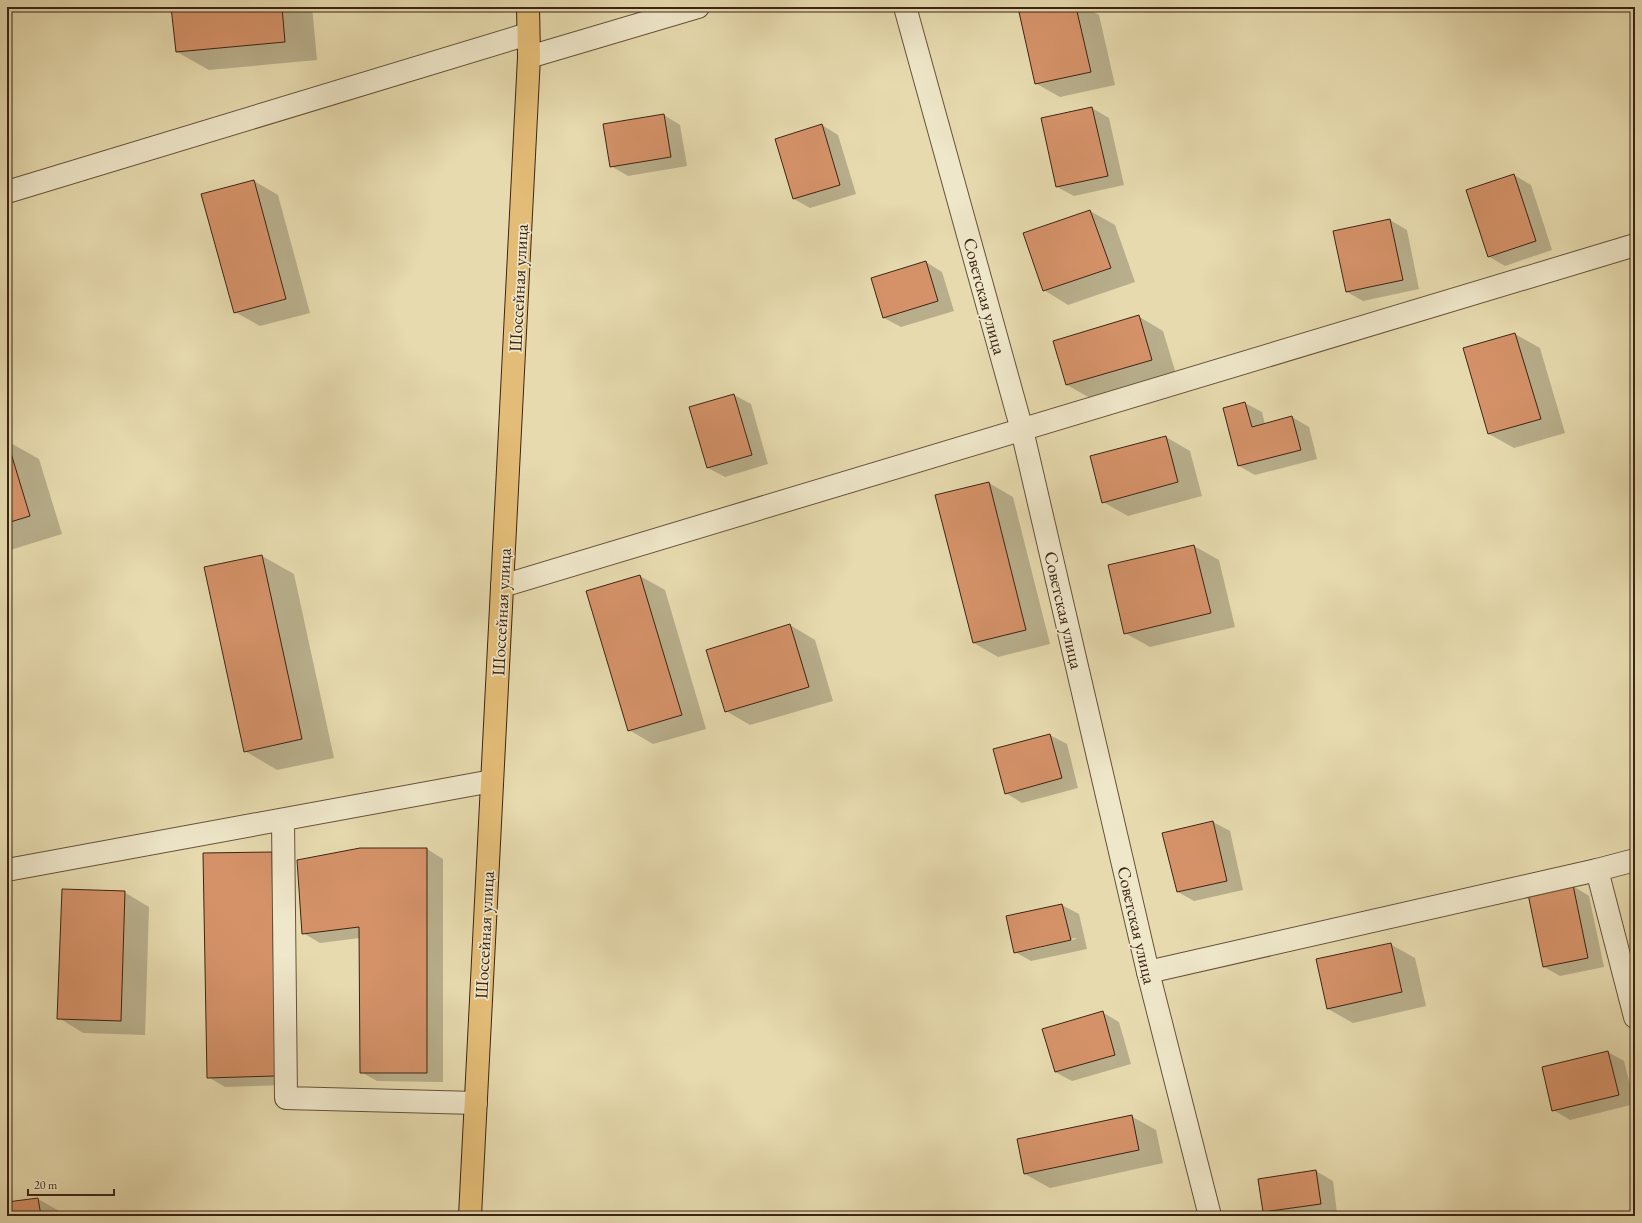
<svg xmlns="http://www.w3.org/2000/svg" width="1642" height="1223" viewBox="0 0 1642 1223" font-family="'EB Garamond',serif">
<rect width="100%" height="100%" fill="#e6daae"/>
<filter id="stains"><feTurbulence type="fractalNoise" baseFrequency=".005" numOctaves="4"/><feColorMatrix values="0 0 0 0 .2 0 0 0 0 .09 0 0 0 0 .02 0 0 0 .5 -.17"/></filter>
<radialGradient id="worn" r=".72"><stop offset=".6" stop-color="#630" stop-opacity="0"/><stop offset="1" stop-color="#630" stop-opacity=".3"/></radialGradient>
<g fill="#0003" fill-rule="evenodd">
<polygon points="172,7 312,7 317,60 209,70 177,52"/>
<polygon points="1047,7 1085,7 1099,15 1115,85 1060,97 1035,83"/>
<polygon points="1211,7 1227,7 1216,10"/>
<polygon points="1092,108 1109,118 1124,185 1074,196 1057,187"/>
<polygon points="664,115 680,125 687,166 628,176 611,166"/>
<polygon points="822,125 838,135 856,194 810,208 794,199"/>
<polygon points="1514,175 1531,185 1552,250 1505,266 1488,256"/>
<polygon points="254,181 278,195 310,313 260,326 235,312"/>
<polygon points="1090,211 1115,225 1135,282 1068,305 1044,290"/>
<polygon points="1390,220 1407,230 1419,289 1363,301 1347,292 1334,232"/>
<polygon points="926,262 942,272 954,311 901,327 884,318 872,279"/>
<polygon points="1138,316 1163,331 1176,374 1092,399 1067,385 1054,341"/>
<polygon points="1515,334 1540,348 1565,433 1514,448 1489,434 1465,349"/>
<polygon points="734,395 751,404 768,464 725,477 708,468"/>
<polygon points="1245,403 1262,412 1265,424 1292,417 1309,427 1317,459 1255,475 1239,466 1224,408"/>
<polygon points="1166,437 1190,451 1202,496 1128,516 1103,502"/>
<polygon points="7,441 39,459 62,534 7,551"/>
<polygon points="989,483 1013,497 1050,644 998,657 974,643"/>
<polygon points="1194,546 1219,560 1235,627 1150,647 1125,633"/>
<polygon points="262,556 294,574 334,758 277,770 245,751"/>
<polygon points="640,576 665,590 706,729 653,744 629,730"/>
<polygon points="790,625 815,640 833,701 750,725 726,711"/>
<polygon points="1050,735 1067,744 1078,788 1022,803 1006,793"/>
<polygon points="1213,822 1230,831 1243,890 1194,901 1178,892"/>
<polygon points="427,849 443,859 443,1082 377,1081 361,1072 360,938 320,943 303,933"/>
<polygon points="271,853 288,862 291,1085 225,1087 208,1077"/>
<polygon points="1573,886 1589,896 1604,967 1560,976 1544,967"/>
<polygon points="124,892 149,907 145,1035 83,1033 59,1018"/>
<path d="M1062,905L1079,914L1087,949L1031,961L1015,952L1007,917ZM1075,938L1076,939L1027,951V949Z"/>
<polygon points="1390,944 1415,958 1426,1006 1353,1023 1328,1009"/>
<polygon points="1102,1012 1119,1022 1131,1064 1072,1081 1055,1072"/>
<polygon points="1608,1052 1624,1061 1635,1104 1570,1120 1553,1110"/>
<polygon points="1131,1116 1156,1130 1163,1163 1050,1188 1025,1174"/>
<polygon points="1316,1171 1333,1181 1337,1213 1316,1216 1272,1216 1264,1212"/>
<polygon points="38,1199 68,1216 7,1216 7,1203"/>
</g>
<g fill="#d59269" stroke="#3c2414">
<polygon points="171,7 282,7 285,42 176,52"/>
<polygon points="1043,7 1076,7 1091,72 1035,84 1019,12"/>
<polygon points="1092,107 1108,176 1056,187 1041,118"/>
<polygon points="664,114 671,157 610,167 603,124"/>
<polygon points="822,124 840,185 793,199 775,139"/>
<polygon points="1514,174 1536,241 1488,257 1466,190"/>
<polygon points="254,180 286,299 234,313 201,194"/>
<polygon points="1090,210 1111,268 1043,291 1023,233"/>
<polygon points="1390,219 1403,280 1346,292 1333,231"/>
<polygon points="926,261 938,301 883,318 871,278"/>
<polygon points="1139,315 1152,360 1066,385 1053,341"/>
<polygon points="1515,333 1541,419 1488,434 1463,348"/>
<polygon points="734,394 752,455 707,468 689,407"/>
<polygon points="1245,402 1252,427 1292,416 1301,450 1238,466 1223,408"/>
<polygon points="1166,436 1178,482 1102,503 1090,456"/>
<polygon points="7,440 30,516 7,523"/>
<polygon points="989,482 1026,630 973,643 935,495"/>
<polygon points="1194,545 1211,613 1124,634 1108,565"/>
<polygon points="262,555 302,739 244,752 204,567"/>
<polygon points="640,575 682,715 628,731 586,591"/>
<polygon points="790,624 809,687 725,712 706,650"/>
<polygon points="1050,734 1062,778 1005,794 993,749"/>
<polygon points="1213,821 1227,881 1177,892 1162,833"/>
<polygon points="360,848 427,848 427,1073 360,1073 359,927 302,934 297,860"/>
<polygon points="272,852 275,1076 207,1078 203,853"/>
<polygon points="1573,885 1588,958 1543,967 1528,894"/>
<polygon points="62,889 125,891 121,1021 57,1019"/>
<polygon points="1062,904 1071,940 1014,953 1006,916"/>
<polygon points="1391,943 1402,992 1327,1009 1316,959"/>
<polygon points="1103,1011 1115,1055 1055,1072 1042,1029"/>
<polygon points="1608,1051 1619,1095 1552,1111 1542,1067"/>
<polygon points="1132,1115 1139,1150 1024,1174 1017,1139"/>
<polygon points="1316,1170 1321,1204 1263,1212 1258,1179"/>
<polygon points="38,1198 41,1216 7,1216 7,1202"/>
</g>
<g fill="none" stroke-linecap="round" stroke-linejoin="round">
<g stroke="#66523a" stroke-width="24">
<g id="minor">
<polyline points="905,7 1022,430 1148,972 1210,1216"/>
<polyline points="529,57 698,7"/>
<polyline points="7,192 528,34"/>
<polyline points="502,586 1635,245"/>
<polyline points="283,820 286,1098 476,1103"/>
<polyline points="7,870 492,781"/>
<polyline points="1597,870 1635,1017"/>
<polyline points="1148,972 1597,870 1635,860"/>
</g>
</g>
<g stroke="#3c2414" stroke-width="24">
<polyline id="major" points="470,1216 529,57 528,7"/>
</g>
<use href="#minor" stroke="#efe7ca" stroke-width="22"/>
<use href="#major" stroke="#e3bd77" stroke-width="22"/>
</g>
<g text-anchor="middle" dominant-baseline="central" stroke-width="3.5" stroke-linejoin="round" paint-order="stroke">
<g font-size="18" fill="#3c2414" stroke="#efe7ca">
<text transform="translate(518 288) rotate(-87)">Шоссейная улица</text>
<text transform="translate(985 296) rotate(75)">Советская улица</text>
<text transform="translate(1064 610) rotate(77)">Советская улица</text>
<text transform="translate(501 612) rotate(-87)">Шоссейная улица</text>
<text transform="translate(1137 925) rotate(77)">Советская улица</text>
<text transform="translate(484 935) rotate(-87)">Шоссейная улица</text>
</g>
</g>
<rect width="1642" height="1223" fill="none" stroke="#e6daae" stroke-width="24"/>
<rect x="8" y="8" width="1626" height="1207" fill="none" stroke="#3c2414" stroke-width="2"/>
<rect x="12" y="12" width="1618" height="1199" fill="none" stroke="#3c2414"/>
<path d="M28 1189v6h86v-6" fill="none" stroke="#3c2414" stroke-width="2"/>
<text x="34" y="1189" font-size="12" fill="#3c2414" stroke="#efe7ca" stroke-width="3" paint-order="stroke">20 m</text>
<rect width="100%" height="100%" filter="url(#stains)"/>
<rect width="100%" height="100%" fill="url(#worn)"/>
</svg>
